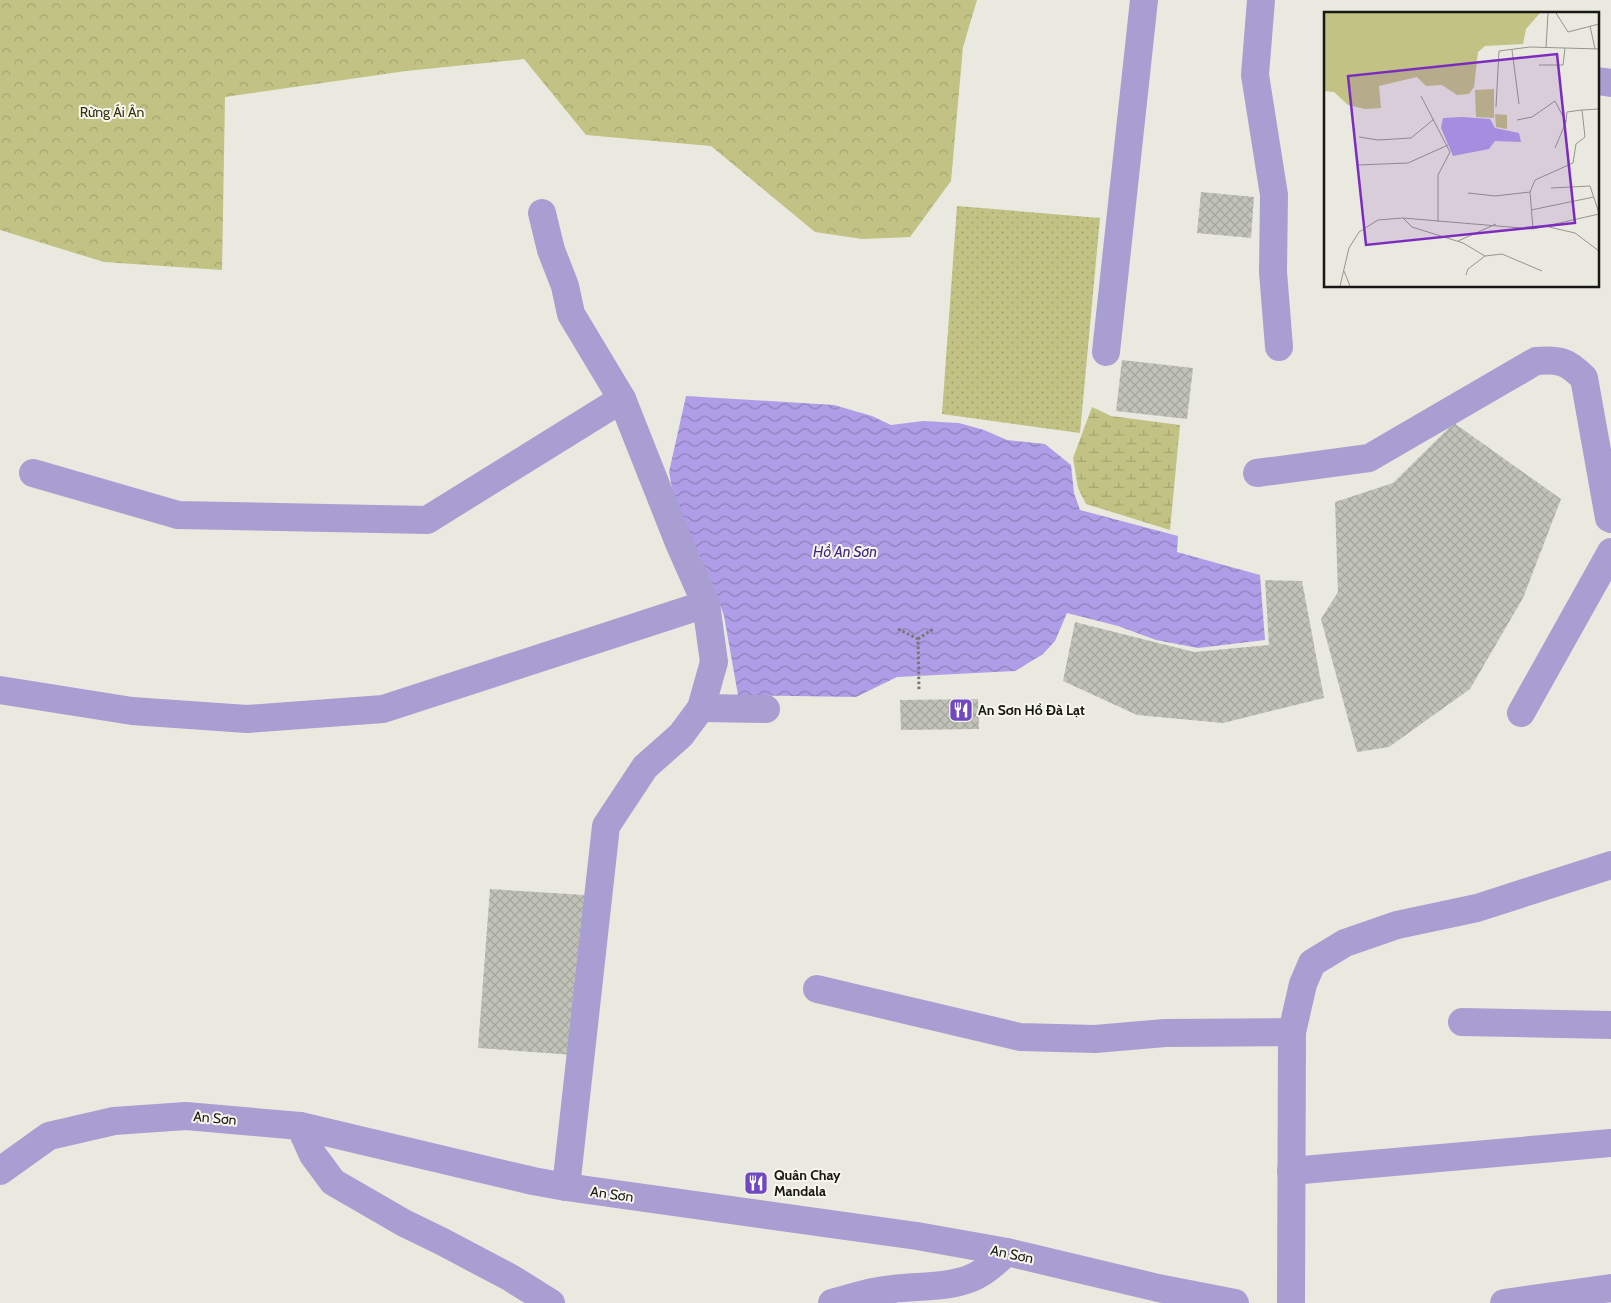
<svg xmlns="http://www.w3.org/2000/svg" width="1611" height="1303" viewBox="0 0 1611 1303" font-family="Cabin,sans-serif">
<defs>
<pattern id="grass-dots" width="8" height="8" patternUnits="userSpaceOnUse" patternTransform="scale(1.25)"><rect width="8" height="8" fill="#c1c283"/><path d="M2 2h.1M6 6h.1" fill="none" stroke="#a5a670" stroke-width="1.8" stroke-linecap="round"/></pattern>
<pattern id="forest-crowns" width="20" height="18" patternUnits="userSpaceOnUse" patternTransform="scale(1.25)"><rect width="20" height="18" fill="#c1c283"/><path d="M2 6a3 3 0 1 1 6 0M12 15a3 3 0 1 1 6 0" fill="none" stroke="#a5a670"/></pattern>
<pattern id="wetland-marsh" width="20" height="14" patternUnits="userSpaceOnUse" patternTransform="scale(1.25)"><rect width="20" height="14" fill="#c1c283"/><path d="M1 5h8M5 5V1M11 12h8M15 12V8" fill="none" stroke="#a5a670"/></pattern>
<pattern id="water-waves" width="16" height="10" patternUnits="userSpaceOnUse" patternTransform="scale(1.25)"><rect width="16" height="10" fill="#af9ee7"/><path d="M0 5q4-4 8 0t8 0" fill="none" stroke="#8d80ba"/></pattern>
<pattern id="building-cross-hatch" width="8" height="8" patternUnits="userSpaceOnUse" patternTransform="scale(1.25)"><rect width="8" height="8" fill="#c1c2b8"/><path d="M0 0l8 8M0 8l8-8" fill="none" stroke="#a5a69d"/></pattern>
</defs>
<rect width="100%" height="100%" fill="#e9e9df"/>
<polygon fill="url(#grass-dots)" points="957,206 1100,218 1080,433 942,414"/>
<polygon fill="url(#forest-crowns)" points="0,0 977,0 963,47 951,181 910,237 862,239 815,232 711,146 586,135 524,59 406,71 225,97 222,270 104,262 0,230"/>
<polygon fill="url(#wetland-marsh)" points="1092,407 1111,416 1180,425 1170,530 1086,504 1078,488 1073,458"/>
<polygon fill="url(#water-waves)" points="686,396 834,405 872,416 891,425 923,421 959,423 984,430 1007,440 1045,444 1071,465 1074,493 1080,510 1178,536 1177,552 1260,575 1265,640 1198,648 1156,640 1118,626 1067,613 1055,641 1043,654 1015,671 897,677 856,697 738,695 724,616 714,588 687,534 673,493 669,472"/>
<g fill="url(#building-cross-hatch)">
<polygon points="1201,192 1254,197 1251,238 1197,233"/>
<polygon points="1122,360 1193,368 1187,419 1116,411"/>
<polygon points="1454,423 1561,499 1523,598 1470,689 1389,747 1357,752 1321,619 1338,592 1335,502 1393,483"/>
<polygon points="1265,580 1302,581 1324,698 1223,723 1137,715 1063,681 1075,622 1194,652 1269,645"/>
<polygon points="978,699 979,729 901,730 900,700"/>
<polygon points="490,889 585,895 574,1055 478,1048"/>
</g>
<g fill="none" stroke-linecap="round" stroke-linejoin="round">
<g stroke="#777770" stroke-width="3" stroke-dasharray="2.5 2.5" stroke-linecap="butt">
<polyline points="898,629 918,639 919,690"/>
<polyline points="918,639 933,629"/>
</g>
<g stroke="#a99ed2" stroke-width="28">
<polyline points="1261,0 1255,75 1274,195 1273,272 1279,347"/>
<polyline points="1597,81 1611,83"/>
<polyline points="542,213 551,250 565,286 571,314 622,399 679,543 706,604 714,662 701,708 681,735 645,767 606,826 566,1187"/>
<polyline points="1106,352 1144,0"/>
<polyline points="33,473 178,515 427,520 622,399"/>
<path d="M1257,473L1369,458L1536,361C1559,359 1567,361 1584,378L1609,518L1611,519"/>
<polyline points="0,690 132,711 247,719 383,709 706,604"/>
<polyline points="701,708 766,709"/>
<polyline points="1521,713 1611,552"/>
<polyline points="817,989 1020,1037 1095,1039 1165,1033 1292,1032 1291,1303"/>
<polyline points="1462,1022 1611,1025"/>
<polyline points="1292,1032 1303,984 1312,963 1345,943 1397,925 1477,908 1611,865"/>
<polyline points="300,1126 313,1155 333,1182 404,1223 443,1242 511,1278 551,1303"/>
<polyline points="0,1171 49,1136 114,1121 186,1116 300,1126 533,1181 566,1187 917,1236 1007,1252 1158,1288 1235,1303"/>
<polyline points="1291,1171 1611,1143"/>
<path d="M832,1303C852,1297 872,1291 893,1289C916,1286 943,1288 966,1280C982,1275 995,1263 1007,1252"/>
<polyline points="1504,1303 1611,1288"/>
</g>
</g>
<defs>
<g id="restaurant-square" transform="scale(1.25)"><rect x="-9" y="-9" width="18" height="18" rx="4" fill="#7048c0" stroke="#f6f6ec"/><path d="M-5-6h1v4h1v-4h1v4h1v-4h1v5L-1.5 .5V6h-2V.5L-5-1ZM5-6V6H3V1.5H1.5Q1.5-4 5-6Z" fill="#fff"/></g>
</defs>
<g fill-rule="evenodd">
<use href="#restaurant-square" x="961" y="710"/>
<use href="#restaurant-square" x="756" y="1183"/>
</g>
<g text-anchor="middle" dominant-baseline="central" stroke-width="4" stroke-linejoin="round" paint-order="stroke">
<g font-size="14" fill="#353410" stroke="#f6f6ec">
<text x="112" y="112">Rừng Ái Ân</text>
</g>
<g font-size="14" font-weight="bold" fill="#181814" stroke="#f6f6ec" text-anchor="start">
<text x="978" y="710">An Sơn Hồ Đà Lạt</text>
<text x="774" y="1175">Quân Chay<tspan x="774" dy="16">Mandala</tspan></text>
</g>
<g font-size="14" fill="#181814" stroke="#f6f6ec">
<text transform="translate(215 1118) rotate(5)">An Sơn</text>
<text transform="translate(612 1194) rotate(8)">An Sơn</text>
<text transform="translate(1012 1254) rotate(12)">An Sơn</text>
</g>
<g font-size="15" font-style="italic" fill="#44277b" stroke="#f6f6ec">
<text x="845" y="552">Hồ An Sơn</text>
</g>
</g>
<g transform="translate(1324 12)">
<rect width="275" height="275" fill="#e9e9df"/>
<path d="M170,77V106L152,105L151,78Z" fill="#c1c283"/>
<path d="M0,1H216L202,17L199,32L161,34L154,40L150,75L145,82L133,83L118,73L102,74L93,65L55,74L57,96L41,97L24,93L10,80L0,79Z" fill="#c1c283"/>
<path d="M171,102L183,103V117L172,115Z" fill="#c1c283"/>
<path d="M138,105L166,107L171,116L195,121L197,130L171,129L165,137L129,144L117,116L119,106Z" fill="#af9ee7"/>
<path fill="none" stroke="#95958e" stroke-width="1" d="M232,1L244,20L275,12M266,14L271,37M222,36L224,1M188,38L195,92M215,53H239L241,36M97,84L126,140L114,163V210M172,95L175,39L206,35L275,37M193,108L208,105L231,89L242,110L243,100L258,98M35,125L54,128L87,126L110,107M231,136L242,110M33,153L84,151L124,133M227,176L266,174L275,201M206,180L211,168L249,151L252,132L261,125L258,98L275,97M144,181L171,184L206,180L209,217M207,198L270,185M79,206L88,215L139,231L161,244L178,242L218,259M225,215L251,221L275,239M134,229L172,212M20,259L26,274M142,263L144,257L161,244M16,274L25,236L35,220L54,208L79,206L209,217L275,202"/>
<path fill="#7b2cbf" fill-opacity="0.15" stroke="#7b2cbf" stroke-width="2.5" d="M233,42L251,211L42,233L24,64Z"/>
<rect width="275" height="275" fill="none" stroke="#181814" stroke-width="2.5"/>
</g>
</svg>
